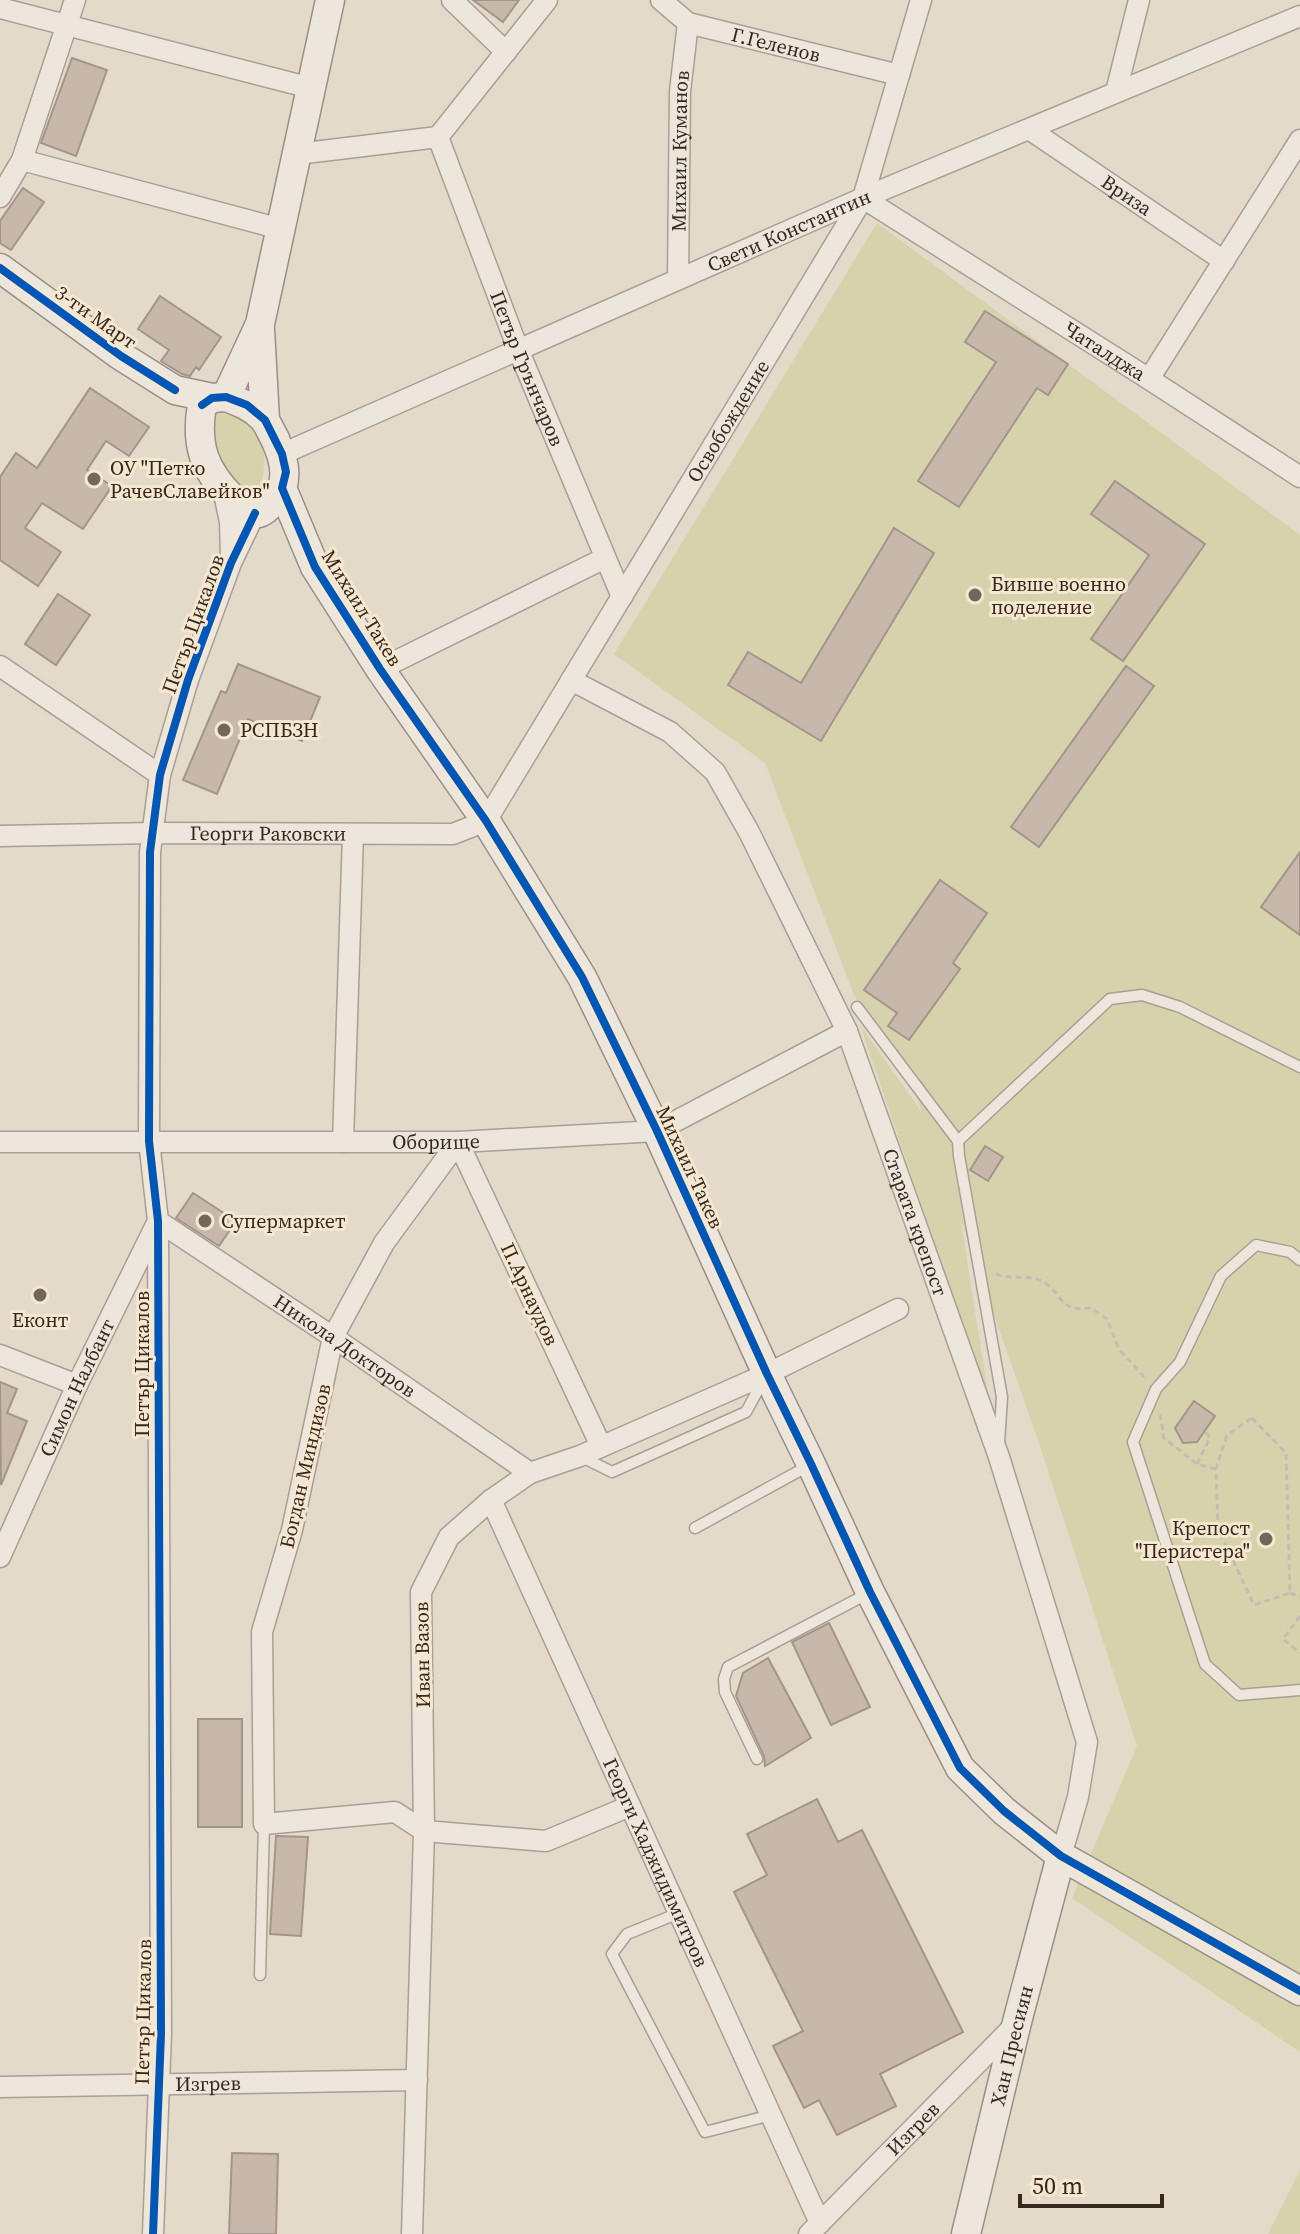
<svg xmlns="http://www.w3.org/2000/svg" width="1300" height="2234" viewBox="0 0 1300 2234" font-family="'Source Serif 4',serif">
<rect width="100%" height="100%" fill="#e4daca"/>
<g fill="#d6d3ac">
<polygon points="877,223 1300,535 1300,2052 1072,1898 1137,1746 1038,1440 961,1221 990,1406 860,1025 922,1112 912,1084 854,995 765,763 614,654"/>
<path d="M230,401C258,433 271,440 261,486L249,494L238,489L213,459V407Z"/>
<polygon points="1300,2170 1300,2234 1268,2234"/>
</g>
<g fill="#c7b8ab" stroke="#a4958a" stroke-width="2">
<polygon points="473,0 519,0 503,22"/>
<polygon points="72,58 107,70 76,156 41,143"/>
<polygon points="23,188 44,202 11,250 0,243 0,221"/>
<polygon points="160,296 221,337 199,370 196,367 190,376 182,374 161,361 169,350 138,329"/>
<polygon points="985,311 1068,364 1048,395 1037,388 959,507 918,481 996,362 965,342"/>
<polygon points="90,388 149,427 129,456 106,441 87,470 112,486 83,529 42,503 25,528 61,552 38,586 0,560 0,477 16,453 37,468"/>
<polygon points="1115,481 1205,544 1123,661 1091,639 1149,555 1091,514"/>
<polygon points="894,528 934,553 821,741 728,685 748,652 801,683"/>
<polygon points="58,594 90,615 56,665 25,644"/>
<polygon points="238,664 320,697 302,741 248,719 217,794 183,780 221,691 226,693"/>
<polygon points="1126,666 1154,686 1039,847 1011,827"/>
<polygon points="1300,852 1300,935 1261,907"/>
<polygon points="940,880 987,913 953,963 960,969 909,1040 888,1026 897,1013 864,990"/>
<polygon points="985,1146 1003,1157 988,1181 970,1170"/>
<polygon points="193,1193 236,1221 219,1246 176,1218"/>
<polygon points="0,1382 17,1389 7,1413 27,1421 1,1485"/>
<polygon points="1194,1401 1215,1416 1197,1442 1183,1443 1175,1428"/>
<polygon points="829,1623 870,1707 831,1725 792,1642"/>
<polygon points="768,1658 811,1738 765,1766 764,1756 736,1696 743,1673"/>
<rect x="198" y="1719" width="44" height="108"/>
<polygon points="817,1799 838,1842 862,1830 963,2032 880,2074 896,2106 837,2135 819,2100 804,2108 773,2046 803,2031 734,1892 767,1875 747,1834"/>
<polygon points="276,1836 308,1837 301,1936 270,1934"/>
<polygon points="232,2153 278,2154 276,2234 229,2234"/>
</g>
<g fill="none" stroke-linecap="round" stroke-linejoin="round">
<g stroke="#a99f94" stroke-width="13">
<g id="lane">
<polyline points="857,1007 958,1141 959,1156 1002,1397 999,1443"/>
<polyline points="958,1141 1110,999 1142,995 1180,1007 1300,1067"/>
<polyline points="1300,1260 1290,1252 1256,1245 1221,1276 1180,1362 1156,1389 1133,1442 1205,1664 1239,1695 1300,1690"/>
<polyline points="580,1456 612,1472 746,1412 764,1379"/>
<polyline points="695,1528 810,1465"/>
<polyline points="757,1759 725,1692 724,1679 728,1667 867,1594"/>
<polyline points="679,1913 627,1934 612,1954 705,2132 771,2115"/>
<polyline points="260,1975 264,1824"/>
</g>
</g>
<g stroke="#a99f94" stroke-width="23">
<g id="street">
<polyline points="452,0 506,52"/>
<path id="s1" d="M661,0L688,23L899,75"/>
<polyline points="0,8 311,88"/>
<polyline points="1116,92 1139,0"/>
<path id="s2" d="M1029,129L1224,261"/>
<polyline points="438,137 547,0"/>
<path id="s3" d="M297,154L438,137L518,349L622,597"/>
<polyline points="22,160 281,229"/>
<polyline points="0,197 22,160 75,0"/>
<path id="s4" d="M863,198L1149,379L1300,140"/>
<path id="s5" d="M678,279L680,91L688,23"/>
<polyline points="1149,379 1300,477"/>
<path id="s6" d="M282,454L863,198L1300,16"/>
<polyline points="223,489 230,522 231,559"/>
<polyline points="0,666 160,775"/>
<polyline points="380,669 605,558"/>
<path id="s7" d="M571,680L670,732L715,772L749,832L847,1031L999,1457L1087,1742L1078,1797L1061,1856"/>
<path id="s8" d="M0,836L153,833L453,834L486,821L863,198L921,0"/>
<path id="s9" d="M0,1142H458L657,1131L847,1031"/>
<polyline points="343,1142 353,834"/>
<polyline points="0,1355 77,1385"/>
<polyline points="601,1446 458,1142 384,1243 333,1337 292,1530 262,1632 264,1824 395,1812 424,1831 546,1841 630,1806"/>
<path id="s10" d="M491,1500L820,2223"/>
<path id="s11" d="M0,1557L77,1385L158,1221L333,1337L530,1473"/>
<path id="s12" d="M0,2087L417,2080"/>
<polyline points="153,2234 161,2034 158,1221 149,1141 150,852 160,775 188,680 231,563 255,513"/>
<polyline points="412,2234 424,1831 421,1592 449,1537 491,1500 530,1473 580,1456 767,1374 898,1309"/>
<path id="s13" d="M809,2234L1015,2025"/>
</g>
</g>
<g stroke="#998f84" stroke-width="31">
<g id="secondary">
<polyline points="0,268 121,356 175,390 212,398"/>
<polyline points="260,329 265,420"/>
<polyline points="226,397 260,324 330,0"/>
<path d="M226,397C240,402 252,407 263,418C268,424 271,432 275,439C286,463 291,487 269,506C266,509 263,512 259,513C250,514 239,505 233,499C204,471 195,445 202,405L212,398Z"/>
<polyline points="282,488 315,567 380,669 486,821 582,977 657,1131 767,1374 811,1464 870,1592 960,1768 1004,1811 1061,1856 1300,1991"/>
<path id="s14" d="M966,2234L1017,2022L1061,1856"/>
</g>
</g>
<g stroke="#c4bdb4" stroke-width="3" stroke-dasharray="6 4" stroke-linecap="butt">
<path d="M996,1274C1013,1281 1030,1273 1045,1283C1065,1297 1059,1312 1091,1308L1107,1319L1119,1349L1146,1379"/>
<polyline points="1160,1414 1164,1438 1197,1464 1216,1469"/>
<polygon points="1252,1418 1286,1453 1290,1593 1254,1605 1218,1528 1216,1469 1227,1435"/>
<polyline points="1197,1464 1210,1438 1205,1431"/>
<polyline points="1290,1593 1300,1597"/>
<polyline points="1300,1616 1283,1639 1300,1653"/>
</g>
<use href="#lane" stroke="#ece6dd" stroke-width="10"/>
<use href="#street" stroke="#ece6dd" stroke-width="20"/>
<use href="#secondary" stroke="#ece6dd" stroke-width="28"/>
<g stroke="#f6e8d0" stroke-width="13">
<g id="cycleway">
<polyline points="0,268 121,356 175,390"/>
<polyline points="202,405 212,398 226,397 247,405 265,420 282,454 286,472 282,488 315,567 380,669 486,821 582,977 657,1131 767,1374 811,1464 870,1592 960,1768 1004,1811 1061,1856 1300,1991"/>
<polyline points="153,2234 161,2034 158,1221 149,1141 150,852 160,775 188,680 231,563 255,513"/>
</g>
</g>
<use href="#cycleway" stroke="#0057b8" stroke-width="8"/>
</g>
<g fill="#74665a" stroke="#f6e8d0" stroke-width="3">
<circle cx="94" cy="479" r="8"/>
<circle cx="975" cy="595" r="8"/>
<circle cx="224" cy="730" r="8"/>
<circle cx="205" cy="1221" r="8"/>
<circle cx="40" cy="1295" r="8"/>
<circle cx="1266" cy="1539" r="8"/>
</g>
<g text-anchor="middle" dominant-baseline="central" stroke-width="6" stroke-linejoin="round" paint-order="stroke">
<g font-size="20" fill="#37271d" stroke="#f6e8d0">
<text stroke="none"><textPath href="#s1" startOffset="126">Г.Геленов</textPath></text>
<text stroke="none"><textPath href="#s5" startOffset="128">Михаил Куманов</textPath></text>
<text stroke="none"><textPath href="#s2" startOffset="118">Вриза</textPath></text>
<text stroke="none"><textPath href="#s6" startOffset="554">Свети Константин</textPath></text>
<text transform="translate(96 317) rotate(35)">3-ти Март</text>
<text stroke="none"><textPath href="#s4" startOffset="286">Чаталджа</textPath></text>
<text stroke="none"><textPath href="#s3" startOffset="390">Петър Грънчаров</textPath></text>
<text stroke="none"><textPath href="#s8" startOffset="956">Освобождение</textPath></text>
<text transform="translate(362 608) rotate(58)">Михаил Такев</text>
<text transform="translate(193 624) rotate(-70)">Петър Цикалов</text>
<text stroke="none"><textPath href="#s8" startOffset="268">Георги Раковски</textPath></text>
<text stroke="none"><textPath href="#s9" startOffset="436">Оборище</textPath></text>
<text transform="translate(690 1167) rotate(65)">Михаил Такев</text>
<text stroke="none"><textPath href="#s7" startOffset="666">Старата крепост</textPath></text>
<text transform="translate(530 1294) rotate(65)">П.Арнаудов</text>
<text stroke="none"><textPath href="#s11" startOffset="596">Никола Докторов</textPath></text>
<text transform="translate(142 1364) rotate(-90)">Петър Цикалов</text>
<text stroke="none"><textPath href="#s11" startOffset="186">Симон Налбант</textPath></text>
<text transform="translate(305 1466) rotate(-77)">Богдан Миндизов</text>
<text transform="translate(422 1655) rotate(-91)">Иван Вазов</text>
<text stroke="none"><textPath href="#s10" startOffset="398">Георги Хаджидимитров</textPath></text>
<text transform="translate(143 2012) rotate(-89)">Петър Цикалов</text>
<text stroke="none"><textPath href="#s14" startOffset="194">Хан Пресиян</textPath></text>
<text stroke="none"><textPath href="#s12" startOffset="208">Изгрев</textPath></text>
<text stroke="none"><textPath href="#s13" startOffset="148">Изгрев</textPath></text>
</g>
<g font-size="20" fill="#37271d" stroke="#f6e8d0" text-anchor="start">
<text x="110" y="468">ОУ "Петко<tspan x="110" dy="23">РачевСлавейков"</tspan></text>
<text x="991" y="584">Бивше военно<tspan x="991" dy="23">поделение</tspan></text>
<text x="240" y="730">РСПБЗН</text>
<text x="221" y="1221">Супермаркет</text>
<text x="40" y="1320" text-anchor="middle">Еконт</text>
<text x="1250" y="1528" text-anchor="end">Крепост<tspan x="1250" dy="23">"Перистера"</tspan></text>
</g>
</g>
<path d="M1020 2194v12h142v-12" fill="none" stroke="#37271d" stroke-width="4"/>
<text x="1032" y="2194" font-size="24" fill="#37271d" stroke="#f6e8d0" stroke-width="6" paint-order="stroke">50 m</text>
</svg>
